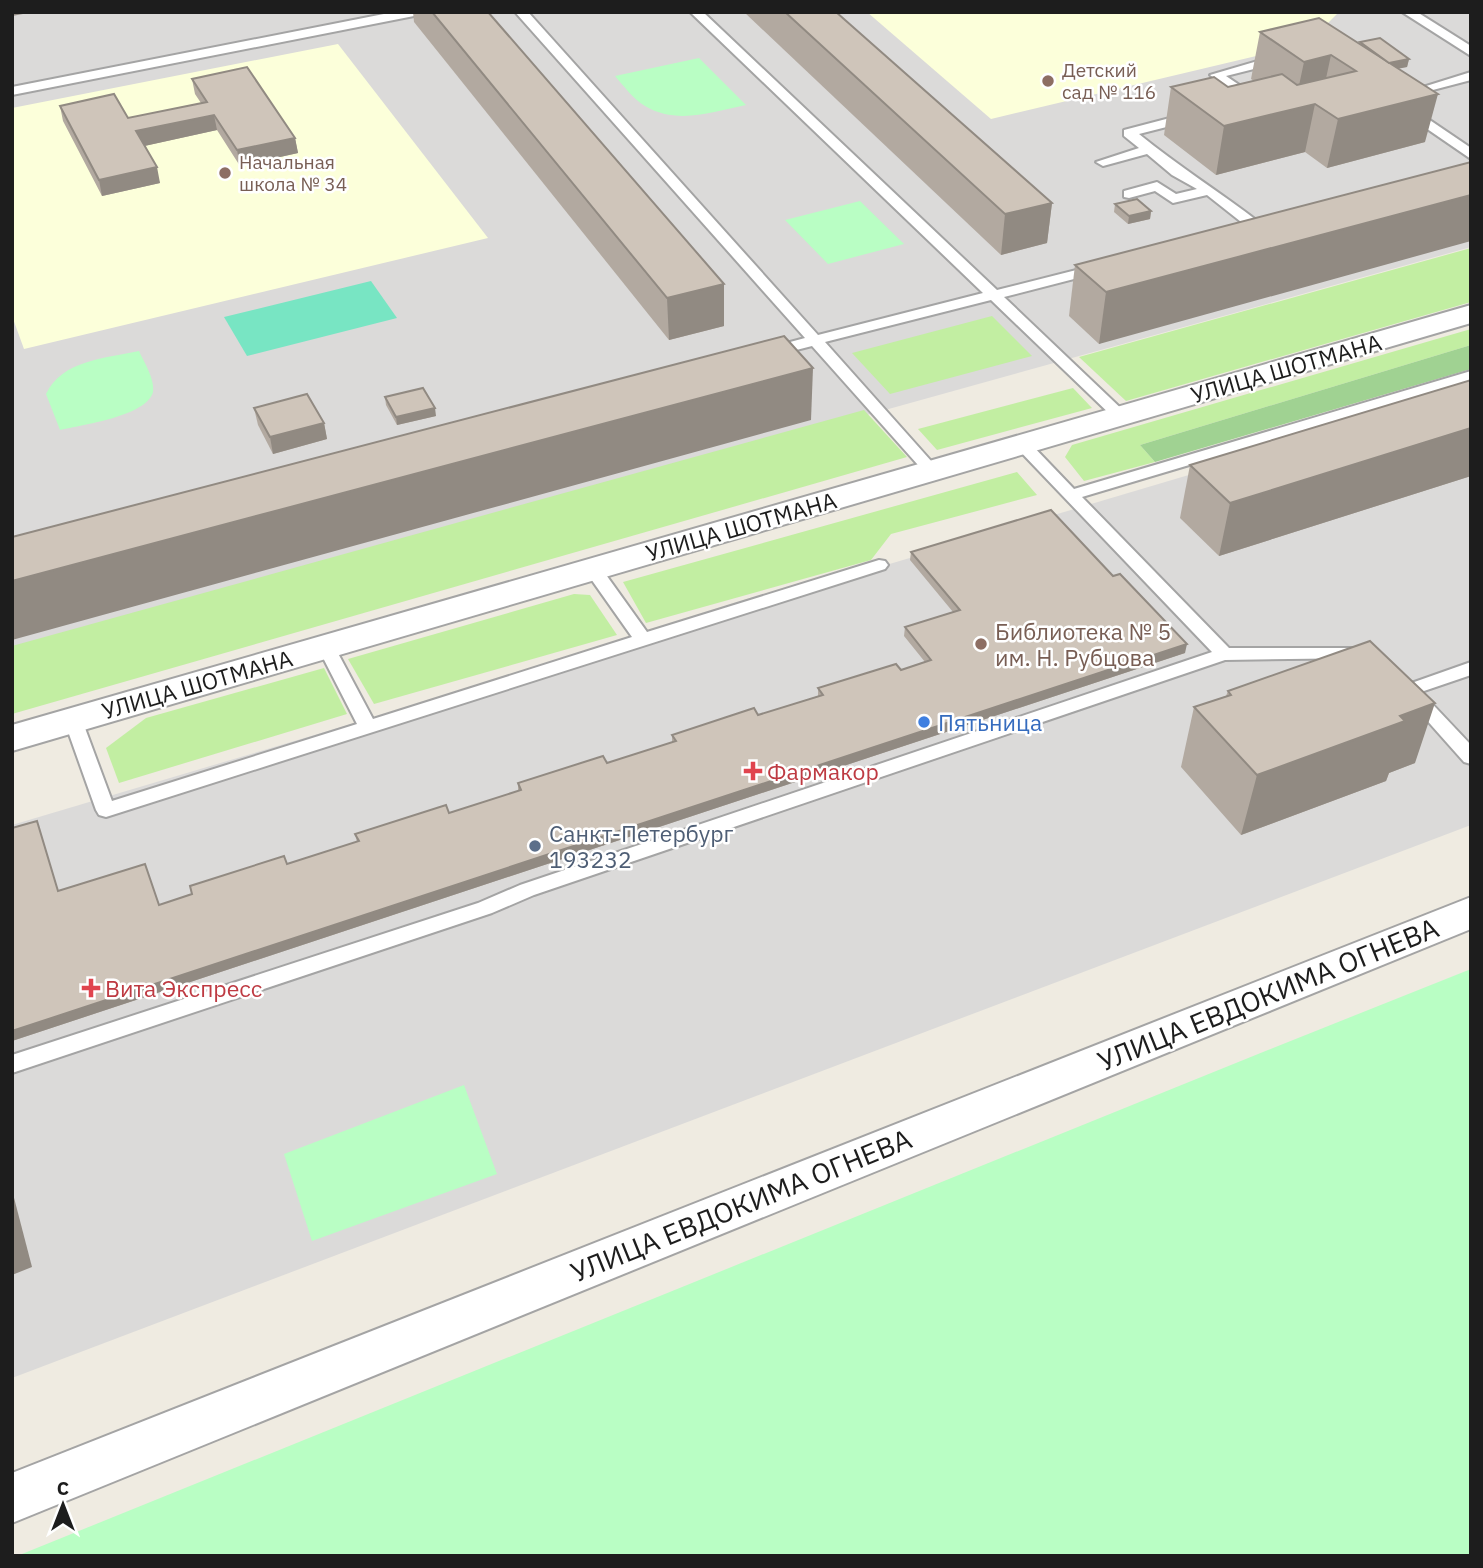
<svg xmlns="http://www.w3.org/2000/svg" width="1483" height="1568" viewBox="0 0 1483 1568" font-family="'IBM Plex Sans',sans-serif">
<rect width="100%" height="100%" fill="#efebe1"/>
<g fill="#dbdad9">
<polygon points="12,12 1471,12 1471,247 12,653"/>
<polygon points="1471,391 1471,825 12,1378 12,825"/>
</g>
<g fill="#fcffda">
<polygon points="867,12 1339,12 1307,44 991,119"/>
<polygon points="338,44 488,238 24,349 12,316 12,108"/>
</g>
<g fill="#c2eea2">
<polygon points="1471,248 1471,302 1126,401 1079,357"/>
<polygon points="992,316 1032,356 890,394 852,353"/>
<polygon points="1471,329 1471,345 1140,445 1155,462 1084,481 1065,457 1072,445"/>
<polygon points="1073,388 1092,408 937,450 918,429"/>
<polygon points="864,410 907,457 12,714 12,646"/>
<polygon points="1017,472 1037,495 891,534 871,560 646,623 623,582"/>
<polygon points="574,594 590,595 617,635 374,704 348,659"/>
<polygon points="324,668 347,714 119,783 106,748 146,718"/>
</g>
<polygon fill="#a0d292" points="1471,345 1471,369 1155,462 1140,445"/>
<g fill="#b9fec4">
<path d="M699,58L746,105C712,112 677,125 645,106C634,100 623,85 615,76Z"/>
<polygon points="860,201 904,244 828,264 785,220"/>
<path d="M139,351C144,362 155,379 153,392C147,416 82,425 60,430L46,394C62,360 106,358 139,351Z"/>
<polygon points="1471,969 1471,1556 17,1556 1268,1050"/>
<polygon points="464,1085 497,1174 312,1241 284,1154"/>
</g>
<polygon fill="#78e5c3" points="371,281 397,318 247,356 224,317"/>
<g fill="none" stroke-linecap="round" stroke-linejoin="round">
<g stroke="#a4a4a4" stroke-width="4">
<g id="lane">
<polygon points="394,12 420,12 414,16 12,95 12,87"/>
<polygon points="515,12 528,12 818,335 983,293 690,12 703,12 997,290 1100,264 1105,265 1107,268 1105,271 1004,297 1129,416 1127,419 1115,419 991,300 825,342 940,471 932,476 926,474 812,346 769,357 764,355 761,352 764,349 805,338"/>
<polygon points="1402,12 1417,12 1471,46 1471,56"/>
<polygon points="1278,55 1284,59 1282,62 1226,76 1254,95 1255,98 1250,103 1240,103 1240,98 1210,75"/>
<polygon points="1471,72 1471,80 1429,91 1423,87"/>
<polygon points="1409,106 1471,148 1471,159 1404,113 1403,110"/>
<path d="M1189,113L1194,114V120L1139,134C1178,166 1220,192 1260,223V229H1250L1207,195L1173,203L1155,191L1129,198L1124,197V191L1157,182L1176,194L1197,189L1172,175L1147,154L1103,166L1096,162L1139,148L1124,136V130Z"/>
<polygon points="1471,371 1471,381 1082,497 1229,648 1361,648 1370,654 1367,658 1225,660 534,895 492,913 12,1073 12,1055 478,903 520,885 1212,652 1016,447 1014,444 1016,441 1028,441 1074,489"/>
<polygon points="879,560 885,561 888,565 885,569 106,817 99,815 96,810 64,720 66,715 80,715 82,720 112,801 357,724 317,646 320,642 332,642 373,719 632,637 584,569 587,565 599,565 647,632"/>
<polygon points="1471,662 1471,675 1421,692 1471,745 1471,764 1464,762 1400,690 1403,686"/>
</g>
</g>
<g stroke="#a4a4a4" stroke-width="4">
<g id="street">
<polygon points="1471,305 1471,323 12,751 12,725"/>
<polygon points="1471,897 1471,929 12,1523 12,1473"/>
</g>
</g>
<use href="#lane" fill="#fff" fill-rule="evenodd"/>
<use href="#street" fill="#fff" fill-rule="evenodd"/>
</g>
<g fill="#b2a9a0">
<polygon points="413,12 488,12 724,326 669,340 414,22"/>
<polygon points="744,12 836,12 1052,203 1047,243 1001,255"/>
<polygon points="1260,32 1359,44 1360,42 1409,59 1407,67 1398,68 1425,142 1327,168 1305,152 1216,175 1164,135 1171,87 1228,87 1254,81 1251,79"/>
<polygon points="192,79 295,138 298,153 240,166 217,130 144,146 160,183 102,196 63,121 60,106 128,118 201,103 195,94"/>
<polygon points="1471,162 1099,344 1069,316 1075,265"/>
<polygon points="1115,204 1151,211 1150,219 1128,224 1114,212"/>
<polygon points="1471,380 1471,476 1219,556 1180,518 1190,465"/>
<polygon points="385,397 436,416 397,425 386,405"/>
<polygon points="254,408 324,423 327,439 273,454 258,425"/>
<polygon points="911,552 1185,653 12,1041 59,891 159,905 192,894 190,886 287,864 357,842 355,834 449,813 518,791 518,783 607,763 672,742 672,735 758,715 818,696 818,688 901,670 925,662 904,636 905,627 953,612 910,560"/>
<polygon points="1228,691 1415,763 1389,773 1386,781 1241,835 1181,767 1194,707 1226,696"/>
</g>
<g fill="#918a82">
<polygon points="12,12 34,12 12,16"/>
<polygon points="1331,55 1321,102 1315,104 1305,152 1216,175 1224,126 1294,109 1304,62"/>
<polygon points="1409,59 1407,67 1387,71 1388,63"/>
<polygon points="1438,94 1425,142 1327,168 1338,119"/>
<polygon points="214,115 217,130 140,147 136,131"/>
<polygon points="295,138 298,153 240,166 237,150"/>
<polygon points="157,167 160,183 102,196 99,180"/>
<polygon points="1471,195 1471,241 1099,344 1106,292"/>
<polygon points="1052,203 1047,243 1001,255 1005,214"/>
<polygon points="1151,211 1150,219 1128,224 1129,216"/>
<polygon points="724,284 724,326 669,340 667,298"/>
<polygon points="813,368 811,420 12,640 12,581"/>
<polygon points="435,408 436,416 397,425 396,417"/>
<polygon points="324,423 327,439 273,454 270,437"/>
<polygon points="1471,428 1471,476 1219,556 1230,503"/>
<polygon points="1187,644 1185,653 12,1041 12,1031"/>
<polygon points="1435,703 1415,763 1389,773 1386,781 1241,835 1257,775 1400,716"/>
<polygon points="12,1190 32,1267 12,1275"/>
</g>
<g fill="#cfc5ba" stroke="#918a82" stroke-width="2">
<polygon points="432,12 488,12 724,284 667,298"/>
<polygon points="785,12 836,12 1052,203 1005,214"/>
<polygon points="1319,18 1438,94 1338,119 1315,104 1224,126 1171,87 1214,77 1228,87 1282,74 1297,85 1356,71 1331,55 1304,62 1260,32"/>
<polygon points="1380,38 1409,59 1389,63 1360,42"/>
<polygon points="247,67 295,138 237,150 214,115 136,131 157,167 99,180 60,106 114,94 128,118 207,102 192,79"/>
<polygon points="1471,162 1471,195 1106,292 1075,265"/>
<polygon points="1137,199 1151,211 1129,216 1115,204"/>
<polygon points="784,336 813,368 12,581 12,537"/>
<polygon points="1471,380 1471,428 1230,503 1190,465"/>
<polygon points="423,388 435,408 396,417 385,397"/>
<polygon points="307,394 324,423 270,437 254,408"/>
<polygon points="1051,510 1113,576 1120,574 1187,644 12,1031 12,828 37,821 58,891 145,864 159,905 192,894 190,886 284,856 287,864 359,841 355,834 446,805 449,813 521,790 518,783 603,756 607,763 676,741 672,735 754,708 758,715 823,695 818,688 896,664 901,670 931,660 905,627 960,610 911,552"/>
<polygon points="1370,641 1435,703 1400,716 1405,721 1257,775 1194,707 1231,695 1228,691"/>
</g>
<g fill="#8d6e63" stroke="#fff" stroke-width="2.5">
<circle cx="1048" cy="81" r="7"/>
<circle cx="225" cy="173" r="7"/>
<circle cx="981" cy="644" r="7"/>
</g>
<circle fill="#3f7fe0" stroke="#fff" stroke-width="2.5" cx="924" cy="722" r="7"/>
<g fill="#e0444e" stroke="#fff" stroke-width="2.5">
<path d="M749.5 760.5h7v7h7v7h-7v7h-7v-7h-7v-7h7z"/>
<path d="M87.5 977.5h7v7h7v7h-7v7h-7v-7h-7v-7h7z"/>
</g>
<circle fill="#5c6f8a" stroke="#fff" stroke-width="2.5" cx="535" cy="846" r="7"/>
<g text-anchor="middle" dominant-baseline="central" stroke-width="5" stroke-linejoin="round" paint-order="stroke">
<g font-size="19" fill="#785e54" stroke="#fff" text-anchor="start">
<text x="1062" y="70">Детский<tspan x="1062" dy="22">сад № 116</tspan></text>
<text x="239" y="162">Начальная<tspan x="239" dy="22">школа № 34</tspan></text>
</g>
<g font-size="23" fill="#1d1d1d" stroke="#fff">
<text transform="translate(1286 368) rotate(-16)">УЛИЦА ШОТМАНА</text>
<text transform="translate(741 526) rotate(-16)">УЛИЦА ШОТМАНА</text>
<text transform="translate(197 684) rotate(-16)">УЛИЦА ШОТМАНА</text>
</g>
<g font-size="23" fill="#785e54" stroke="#fff" text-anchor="start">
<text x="995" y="631">Библиотека № 5<tspan x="995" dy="26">им. Н. Рубцова</tspan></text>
</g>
<g font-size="23" fill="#366cbe" stroke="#fff" text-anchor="start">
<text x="938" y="722">Пятьница</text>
</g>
<g font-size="23" fill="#be3a42" stroke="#fff" text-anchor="start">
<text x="767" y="771">Фармакор</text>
<text x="105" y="988">Вита Экспресс</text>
</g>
<g font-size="23" fill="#4e5e75" stroke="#fff" text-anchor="start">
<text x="549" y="833">Санкт-Петербург<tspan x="549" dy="26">193232</tspan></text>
</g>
<g font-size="28" fill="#1d1d1d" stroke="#fff">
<text transform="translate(1268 994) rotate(-22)">УЛИЦА ЕВДОКИМА ОГНЕВА</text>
<text transform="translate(741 1205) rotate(-22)">УЛИЦА ЕВДОКИМА ОГНЕВА</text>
</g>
</g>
<rect width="1483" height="1568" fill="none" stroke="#1d1d1d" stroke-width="28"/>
<g transform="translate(63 1505)" stroke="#ffffff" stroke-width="5" paint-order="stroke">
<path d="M0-5L12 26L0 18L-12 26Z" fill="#1d1d1d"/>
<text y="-10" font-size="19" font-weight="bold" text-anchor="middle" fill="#1d1d1d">С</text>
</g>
</svg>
